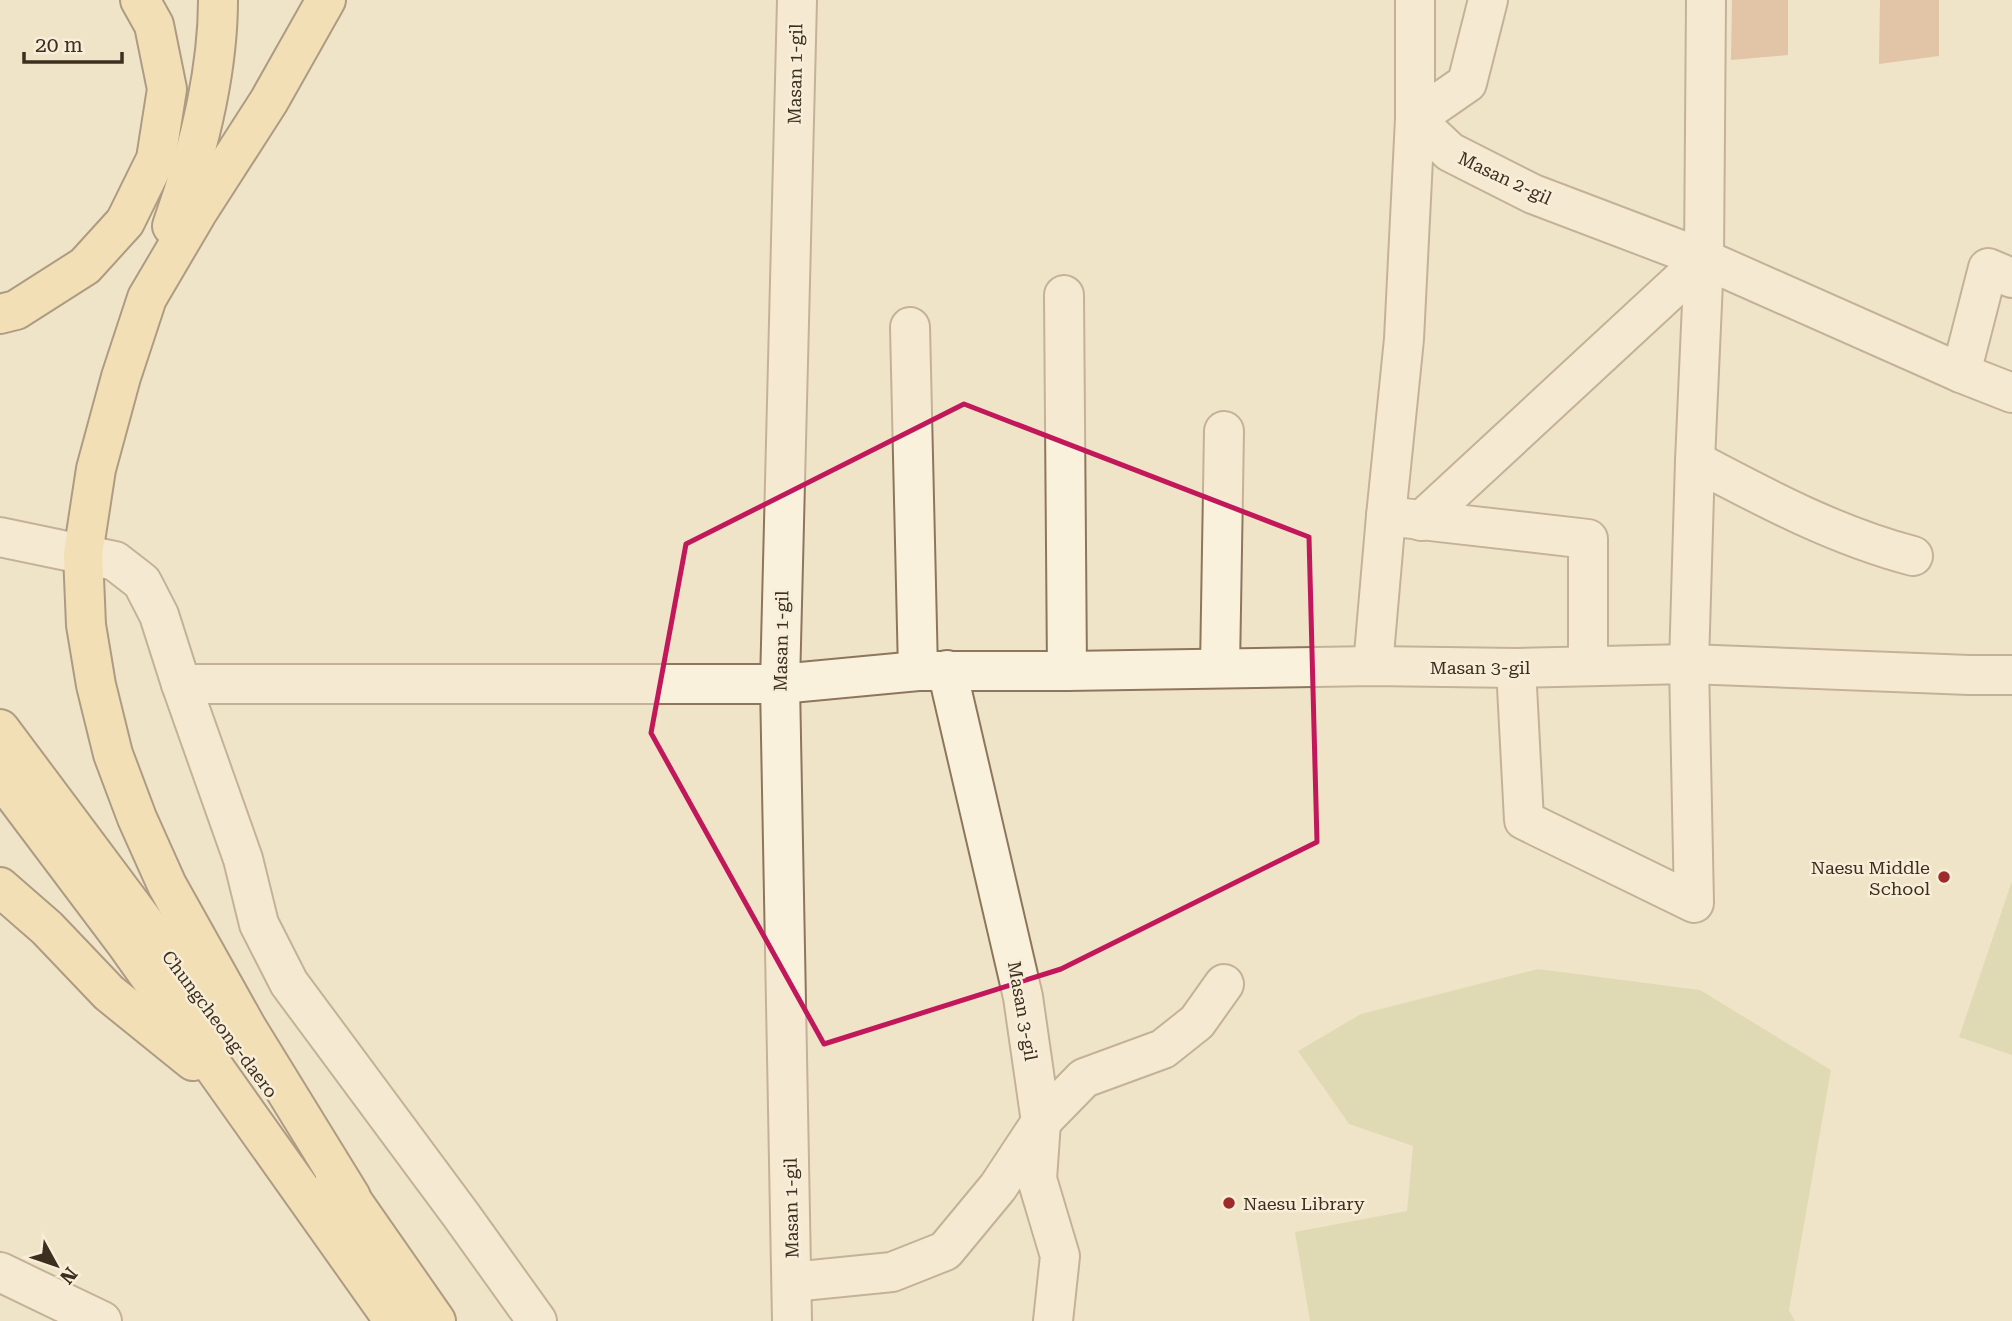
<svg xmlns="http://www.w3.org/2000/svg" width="2012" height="1321" viewBox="0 0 2012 1321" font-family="'Roboto Serif',serif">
<rect width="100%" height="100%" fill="#f0e4c8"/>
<g fill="#c9cf9b">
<polygon points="2012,881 2012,1055 1959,1037"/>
<polygon points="1538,969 1700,990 1831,1070 1789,1310 1795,1321 1310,1321 1295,1232 1407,1211 1413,1146 1349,1124 1298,1051 1361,1014"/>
</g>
<g fill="#cf9f7d">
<polygon points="1732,0 1788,0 1788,55 1731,60"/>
<polygon points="1880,0 1939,0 1939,56 1879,64"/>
</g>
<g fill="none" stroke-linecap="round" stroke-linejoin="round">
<g stroke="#8d765c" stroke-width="42">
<g id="minor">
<polyline points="1488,0 1467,83 1415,119 1450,152 1533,194 1704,259 1961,373 2012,393"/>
<polyline points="1064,295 1067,671"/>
<polyline points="910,327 918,671"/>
<polyline points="1961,373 1988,268 2012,278"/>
<path d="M1695,461C1765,498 1836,536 1913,556"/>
<polyline points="1386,516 1404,339 1415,119 1415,0"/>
<polyline points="1421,521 1704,259"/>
<polyline points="0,537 115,561 142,582 159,615 181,684 243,859 259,924 289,983 461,1215 537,1321"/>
<polyline points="1373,666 1386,516 1588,539 1588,666"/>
<polyline points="1220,668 1224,431"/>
<polyline points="1516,668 1524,820 1694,903 1689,664 1695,461 1704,259 1706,0"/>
<polyline points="947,670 1023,997 1041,1122 1084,1078 1163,1049 1197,1022 1224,984"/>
<polyline points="181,684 780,684 918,671 1067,671 1373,666 1516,668 1689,664 1969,675 2012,675"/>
<polyline points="0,1272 102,1321"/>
<polyline points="792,1282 892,1272 945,1251 998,1187 1041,1122 1037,1179 1060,1256 1053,1321"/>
<polyline points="792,1321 780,684 797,0"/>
</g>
</g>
<g stroke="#5b4430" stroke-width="42">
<g id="major">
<polyline points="326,0 269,101 197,213 147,298 121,377 96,469 83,554 86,625 96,685 113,754 137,818 167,885 247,1028 351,1197"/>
<path d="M172,226C197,155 218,76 218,0"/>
<polyline points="0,314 16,310 85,266 125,222 156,159 167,89 154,25 140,0"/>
<polyline points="0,729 227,1033"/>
<polyline points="0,776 125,942 394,1321"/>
<polyline points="0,887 47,928 109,993 193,1061"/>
<polyline points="335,1176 436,1321"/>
</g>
</g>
<use href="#minor" stroke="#faf1dc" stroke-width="38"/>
<use href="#major" stroke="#f3d9a0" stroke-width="38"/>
</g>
<path d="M0 0H2012V1321H0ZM964,404L1309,537L1317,842L1061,969L824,1044L651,733L686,544Z" fill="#f0e4c8" fill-opacity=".55" fill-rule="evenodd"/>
<path fill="none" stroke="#c2185b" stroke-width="5" stroke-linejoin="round" d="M964,404L1309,537L1317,842L1061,969L824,1044L651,733L686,544Z"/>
<g fill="#9e2a2b" stroke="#f7eed8" stroke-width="2.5">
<circle cx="1944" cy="877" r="7"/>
<circle cx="1229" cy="1203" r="7"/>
</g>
<g text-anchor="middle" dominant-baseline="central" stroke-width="5" stroke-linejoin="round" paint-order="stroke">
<g font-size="18" fill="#3d2e20" stroke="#f7eed8">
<text transform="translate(795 74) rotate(-89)">Masan 1-gil</text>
<text transform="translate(1505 178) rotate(25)">Masan 2-gil</text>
<text transform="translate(781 641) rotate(-89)">Masan 1-gil</text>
<text x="1480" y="667">Masan 3-gil</text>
<text transform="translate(1023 1011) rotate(80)">Masan 3-gil</text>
<text transform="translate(220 1024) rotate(53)">Chungcheong-daero</text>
<text transform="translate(791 1208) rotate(-91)">Masan 1-gil</text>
</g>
<g font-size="18" fill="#3d2e20" stroke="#f7eed8" text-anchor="end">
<text x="1930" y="867">Naesu Middle<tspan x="1930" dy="21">School</tspan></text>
<text x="1243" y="1203" text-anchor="start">Naesu Library</text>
</g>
</g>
<g transform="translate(56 1265) rotate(130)" stroke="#f7eed8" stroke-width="5" paint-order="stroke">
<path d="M0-5L12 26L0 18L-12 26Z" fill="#3d2e20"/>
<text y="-10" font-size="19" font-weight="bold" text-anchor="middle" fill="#3d2e20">N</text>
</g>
<path d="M24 52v10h98v-10" fill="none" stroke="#3d2e20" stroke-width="3.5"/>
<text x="35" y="52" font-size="21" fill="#3d2e20" stroke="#f7eed8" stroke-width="5" paint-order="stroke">20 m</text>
</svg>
